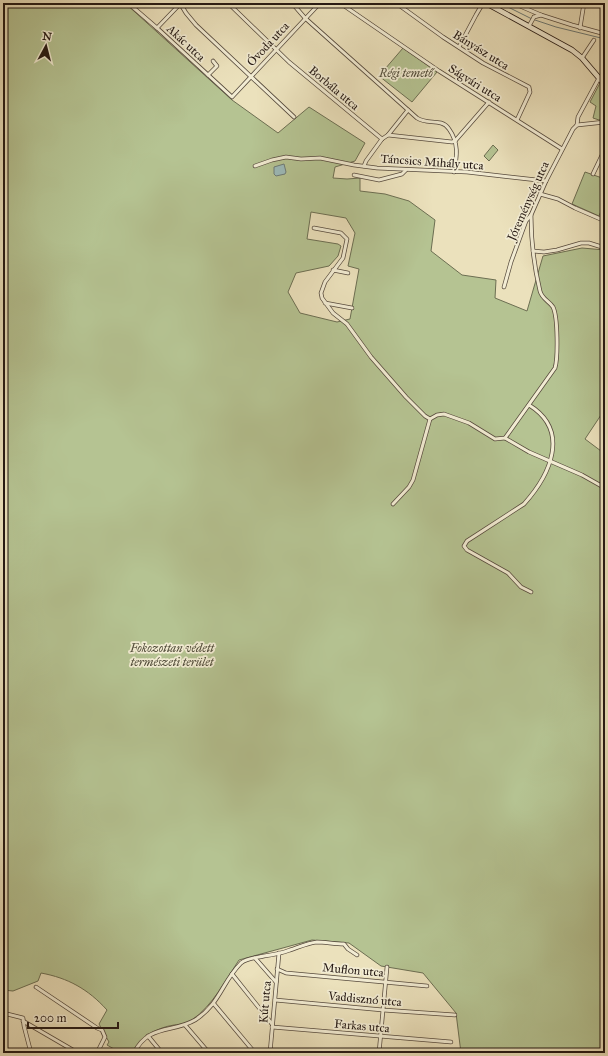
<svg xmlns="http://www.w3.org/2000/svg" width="608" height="1056" viewBox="0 0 608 1056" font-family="'IM FELL Great Primer',serif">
<rect width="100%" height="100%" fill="#ebe1bc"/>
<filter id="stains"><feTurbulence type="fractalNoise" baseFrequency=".005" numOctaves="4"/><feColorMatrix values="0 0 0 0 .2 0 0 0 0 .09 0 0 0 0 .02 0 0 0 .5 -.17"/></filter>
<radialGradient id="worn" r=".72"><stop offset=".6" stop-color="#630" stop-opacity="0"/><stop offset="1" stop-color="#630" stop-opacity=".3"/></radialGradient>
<g fill="#b5c392" stroke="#6c6e52" fill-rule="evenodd">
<path d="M3,3H125L232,100L278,133L309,107L365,143L355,161L335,167L333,178L347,179L360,178V191L385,194L409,201L435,220L431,251L462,275L496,280L495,298L527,311L543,256L582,248L605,250V409L585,439L605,454V1053H461L456,1013L423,973L381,966L349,943L312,940L239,960C225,981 213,1005 192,1020C186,1024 181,1024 174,1025C155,1028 142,1037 132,1053H121L107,1045L109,1042L99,1024L107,1010C88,989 68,978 41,973L38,981L13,991L3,990ZM311,212L346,218L355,233L348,266L359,269L350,319L337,322L300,313L288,292L296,273L329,266L338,256L341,246L338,244L307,239Z"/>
<polygon points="403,48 437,72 412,102 379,76"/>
<polygon points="600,83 605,89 605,118 599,120 593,118 596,106 590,102"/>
<polygon points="493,145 498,150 489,161 484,156"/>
<polygon points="585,172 605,179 605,201 599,216 572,204"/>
</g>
<polygon fill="#9cbbba" stroke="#6c7a77" points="284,164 286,172 285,174 276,176 274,174 274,167"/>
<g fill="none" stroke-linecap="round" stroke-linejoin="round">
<g stroke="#6c7a77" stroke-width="1">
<polyline points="500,3 532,19"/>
<polyline points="535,20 556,27 605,39"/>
</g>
<g stroke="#564a3d" stroke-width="4.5">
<g id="minor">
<polyline points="128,3 157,28 232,97 320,3"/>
<polyline points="180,3 186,13 196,25 294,117"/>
<polyline points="228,3 289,62 382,139"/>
<path d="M292,3L305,18L417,118C424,123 433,121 441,123C445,124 447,126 449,129C459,143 457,156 454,172"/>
<polyline points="340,3 439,71 562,149"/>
<polyline points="396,3 443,37 483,63 529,87 530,92 517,120"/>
<polyline points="513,3 541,15"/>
<polyline points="534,17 541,15 572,25 605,34"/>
<polyline points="529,26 534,17"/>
<polyline points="157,28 181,3"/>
<polyline points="580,28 584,3"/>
<polyline points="459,47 476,15 483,3"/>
<polyline points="582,58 594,40"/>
<polyline points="208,75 217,66 213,61"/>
<polyline points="577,125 578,117 599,78"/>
<polyline points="388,135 452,142 455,141"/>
<polyline points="455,141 489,102"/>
<polyline points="255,166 272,160 286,157 301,159 320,158 354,165 377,168 467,172 546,181"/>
<polyline points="364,166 366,161 382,139 388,135 408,110"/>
<polyline points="593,174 605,149"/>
<polyline points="354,175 379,180 402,174 406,170"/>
<polyline points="540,194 558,199 575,208 605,221"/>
<polyline points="314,228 341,233 347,239 343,258 325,282 321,293 322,298 333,313 347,324 371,357 406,397 425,416 430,419"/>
<polyline points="533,251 544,252 557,250 581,243 589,243 605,248"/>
<polyline points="333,270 348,273"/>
<polyline points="504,287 511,262 526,221 531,215 546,181 573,129 577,125 605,122"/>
<polyline points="325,303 352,308"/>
<path d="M529,405C571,431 550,475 524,504L467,541L464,546L467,550L508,573L521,587L531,592"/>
<polyline points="505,438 529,452 582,475 605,488"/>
<path d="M393,504L409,487L413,480L430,419L437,415L444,414L469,423L495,439L505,438L555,368C558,358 558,317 553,307C549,301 542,299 540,291C534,266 531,241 531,215"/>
<polyline points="255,958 276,982"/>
<polyline points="277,969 286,973 427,986"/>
<polyline points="232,974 272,1024"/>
<polyline points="36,987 97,1028 102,1030 105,1037 97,1053"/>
<polyline points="275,1000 383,1010 455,1015"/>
<polyline points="214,1004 255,1053"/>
<polyline points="3,1013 23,1018 24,1026 31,1053"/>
<polyline points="23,1021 78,1053"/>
<polyline points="185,1025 209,1053"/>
<polyline points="272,1027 451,1042"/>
<polyline points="148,1036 162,1053"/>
<path d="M134,1053C148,1024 173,1033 195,1020C220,1004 222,982 241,963C247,958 256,958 264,956C272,955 282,953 290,950C299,947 308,943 317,942C325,942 335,944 344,944L348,949L357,955"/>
<polyline points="270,1053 279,953"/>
<polyline points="379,1053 387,967"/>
</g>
</g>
<g stroke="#241813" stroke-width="6">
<polyline id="secondary" points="486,3 572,50 582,58 605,85"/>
</g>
<use href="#minor" stroke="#f2ecd3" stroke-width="3"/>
<use href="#secondary" stroke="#f2ecd3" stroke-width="4.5"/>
</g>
<g text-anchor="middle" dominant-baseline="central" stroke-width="3.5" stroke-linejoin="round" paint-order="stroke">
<g font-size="12" fill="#241813" stroke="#f2ecd3">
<text transform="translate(186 43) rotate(43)">Akác utca</text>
<text transform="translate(268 44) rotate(-47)">Óvoda utca</text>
<text transform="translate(481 50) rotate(32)">Bányász utca</text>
<text transform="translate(475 83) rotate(32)">Ságvári utca</text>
<text transform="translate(334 88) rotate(40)">Borbála utca</text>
<text transform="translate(432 162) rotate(4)">Táncsics Mihály utca</text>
<text transform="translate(528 201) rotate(-66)">Jóreménység utca</text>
<text transform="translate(353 970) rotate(5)">Muflon utca</text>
<text transform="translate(365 999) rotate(5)">Vaddisznó utca</text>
<text transform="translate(265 1002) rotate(-85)">Kút utca</text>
<text transform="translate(362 1026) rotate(5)">Farkas utca</text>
</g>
<g font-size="12" font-style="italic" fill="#504b39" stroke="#f2ecd3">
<text x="406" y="73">Régi temető</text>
<text x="172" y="648">Fokozottan védett<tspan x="172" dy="14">természeti terület</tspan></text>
</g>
</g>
<rect width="608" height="1056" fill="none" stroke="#ebe1bc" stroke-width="16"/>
<rect x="4" y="4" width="600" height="1048" fill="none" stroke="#241813" stroke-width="2"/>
<rect x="8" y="8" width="592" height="1040" fill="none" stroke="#241813"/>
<g transform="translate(46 46) rotate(7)" stroke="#f2ecd3" stroke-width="3" paint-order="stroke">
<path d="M0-3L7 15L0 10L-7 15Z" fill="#241813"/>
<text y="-6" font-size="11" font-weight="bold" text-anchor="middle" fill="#241813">N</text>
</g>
<path d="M28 1022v6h90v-6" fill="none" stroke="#241813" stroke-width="2"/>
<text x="34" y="1022" font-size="12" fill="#241813" stroke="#f2ecd3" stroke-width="3" paint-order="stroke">200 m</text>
<rect width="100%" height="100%" filter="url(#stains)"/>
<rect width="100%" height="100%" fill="url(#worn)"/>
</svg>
